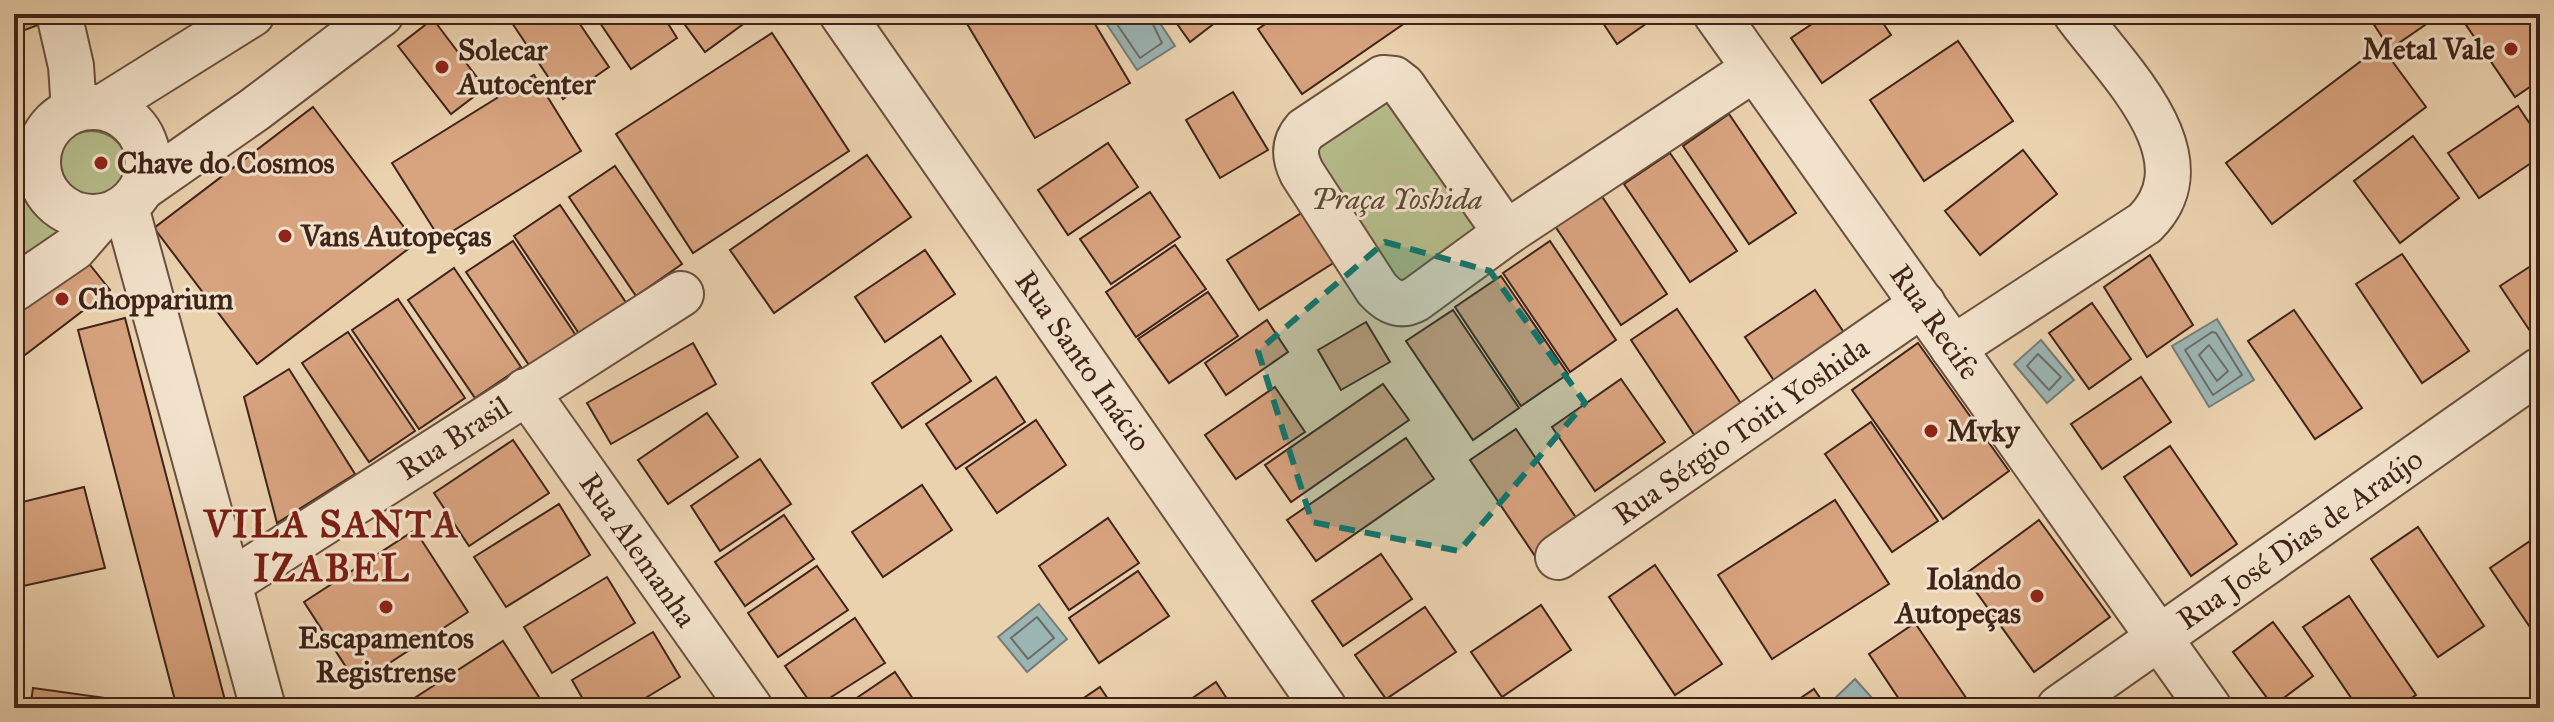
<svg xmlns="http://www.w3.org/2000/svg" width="2554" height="722" viewBox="0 0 2554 722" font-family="'IM FELL Great Primer',serif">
<rect width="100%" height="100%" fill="#ebd2af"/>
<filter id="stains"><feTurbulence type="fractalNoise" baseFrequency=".0025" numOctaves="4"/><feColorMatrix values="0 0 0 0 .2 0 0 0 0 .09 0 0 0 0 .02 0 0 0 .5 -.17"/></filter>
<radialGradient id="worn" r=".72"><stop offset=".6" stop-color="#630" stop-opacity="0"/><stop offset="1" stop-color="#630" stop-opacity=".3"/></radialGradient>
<g fill="#b6bc8b" stroke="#7a7052" stroke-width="2">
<polygon points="1388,98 1485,233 1401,286 1314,151"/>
<circle cx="91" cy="168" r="37"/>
<path d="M36,152C32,192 47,212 82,230L14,263V170Z"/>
</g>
<g fill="#9bb5b4" stroke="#767b76" stroke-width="2">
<polygon points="1100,14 1154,14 1175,46 1137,70"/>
<polygon points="2217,319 2254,380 2209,407 2172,346"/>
<polygon points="2041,340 2074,380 2047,403 2014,364"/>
<polygon points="1039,604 1067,639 1027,672 998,637"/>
<polygon points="1855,679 1881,708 1837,708 1831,702"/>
</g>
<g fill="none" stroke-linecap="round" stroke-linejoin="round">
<g stroke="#6d6c66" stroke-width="2">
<polyline points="1110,14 1140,58 1162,43 1148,14"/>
<polygon points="2212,332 2216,333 2242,375 2213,395 2185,350"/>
<polygon points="2209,345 2228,371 2217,381 2199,355"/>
<polygon points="2038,354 2061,377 2049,390 2027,366"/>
<polygon points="1037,617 1054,638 1028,659 1011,638"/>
</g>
</g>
<g fill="#d8a37f" stroke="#3f2419" stroke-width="2">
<polygon points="16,14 37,14 41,24 22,31"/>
<polygon points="506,14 573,14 609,67 563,99"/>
<polygon points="594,14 662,14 677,38 631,69"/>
<polygon points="677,14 757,14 705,52"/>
<polygon points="980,14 1089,14 1130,83 1035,138 966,22"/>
<polygon points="1170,14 1210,14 1216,22 1190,42"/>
<polygon points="1280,14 1418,14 1302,94 1258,29"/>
<polygon points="1597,14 1660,14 1617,44"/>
<polygon points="1827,14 1877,14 1891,35 1822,83 1791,38"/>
<polygon points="2367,14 2441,14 2390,49"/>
<polygon points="2470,14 2540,14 2540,80 2515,97 2462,19"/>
<polygon points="433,19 485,88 451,114 398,46"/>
<polygon points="772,33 849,151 693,253 616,134"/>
<polygon points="1958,41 2013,121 1924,181 1870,100"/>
<polygon points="14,43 23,80 14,82"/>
<polygon points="2381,46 2426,107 2272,224 2226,163"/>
<polygon points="534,75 581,151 440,239 392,163"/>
<polygon points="1233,92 1268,150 1220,178 1186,120"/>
<polygon points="2518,106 2540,139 2540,157 2479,198 2448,153"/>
<polygon points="313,107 416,243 257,364 154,228"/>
<polygon points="1729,114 1796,213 1749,244 1683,146"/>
<polygon points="2413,136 2459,198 2400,243 2354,181"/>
<polygon points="1108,143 1138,187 1068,235 1038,190"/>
<polygon points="2023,150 2057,194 1980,255 1945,211"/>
<polygon points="1670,153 1737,251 1690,282 1624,184"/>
<polygon points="867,155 911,217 774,313 730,250"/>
<polygon points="615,166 682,264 636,296 569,197"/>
<polygon points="1150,192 1180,237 1111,284 1080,239"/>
<polygon points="1601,195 1667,294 1621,325 1555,226"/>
<polygon points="560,205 627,304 580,335 514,236"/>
<polygon points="1303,212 1335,262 1259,310 1227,260"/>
<polygon points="513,241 579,340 533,371 466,272"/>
<polygon points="1550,241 1616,340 1570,372 1503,273"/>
<polygon points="1175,245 1206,289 1136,337 1106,292"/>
<polygon points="925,250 955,294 885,342 855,297"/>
<polygon points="2402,254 2469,351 2422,383 2356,284"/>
<polygon points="2150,255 2193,325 2147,357 2104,287"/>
<polygon points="83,256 110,290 17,361 14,309"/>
<polygon points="2540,260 2540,325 2530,331 2500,286"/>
<polygon points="454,268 521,367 475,398 408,300"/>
<polygon points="1501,276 1568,374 1521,406 1455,307"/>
<polygon points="1815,290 1845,334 1775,382 1745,337"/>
<polygon points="1208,292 1238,336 1169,383 1138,339"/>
<polygon points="398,299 465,398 419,429 352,330"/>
<polygon points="2092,303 2131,359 2089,389 2049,333"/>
<polygon points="1677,309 1744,408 1697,439 1631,340"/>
<polygon points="1453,310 1519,408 1473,440 1406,341"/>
<polygon points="2294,310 2362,408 2315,439 2248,341"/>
<polygon points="125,318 227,708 177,708 78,330"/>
<polygon points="1267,320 1288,352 1226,395 1205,363"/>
<polygon points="1366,322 1390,362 1341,390 1318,350"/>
<polygon points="348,332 415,431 369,462 302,363"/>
<polygon points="941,336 971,381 902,428 872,383"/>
<polygon points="693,343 716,384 611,444 587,403"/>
<polygon points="1918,343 2009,471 1943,519 1852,390"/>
<polygon points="289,369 355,474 277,523 244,397"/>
<polygon points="996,377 1025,422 956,469 926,424"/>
<polygon points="2141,377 2171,422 2102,469 2071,424"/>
<polygon points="1621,379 1665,442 1595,491 1552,427"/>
<polygon points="1383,384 1409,420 1291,502 1265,465"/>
<polygon points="1275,387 1305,432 1236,479 1205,435"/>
<polygon points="707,413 738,457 668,504 638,460"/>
<polygon points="1036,420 1066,465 997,513 966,468"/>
<polygon points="1871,422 1938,521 1892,552 1825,454"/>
<polygon points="1516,429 1583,528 1537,559 1470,460"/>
<polygon points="1406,438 1434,479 1316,561 1287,520"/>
<polygon points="513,440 549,493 469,546 434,493"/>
<polygon points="2170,446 2237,544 2191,576 2124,477"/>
<polygon points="760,459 791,504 720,551 691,506"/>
<polygon points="922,485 952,530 883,577 852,532"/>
<polygon points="84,487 105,568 14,588 14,504"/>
<polygon points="1835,500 1889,584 1772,659 1718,575"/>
<polygon points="559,504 590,555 506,607 474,557"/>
<polygon points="784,515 814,559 745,606 715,562"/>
<polygon points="1108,518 1139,563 1069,610 1039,566"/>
<polygon points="2039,520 2110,617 2034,672 1964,575"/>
<polygon points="2418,527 2484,626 2438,657 2371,559"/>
<polygon points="415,530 468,612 357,684 304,602"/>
<polygon points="2536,537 2540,543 2540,642 2490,568"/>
<polygon points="1381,554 1412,599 1343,646 1312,601"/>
<polygon points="1655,565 1722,664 1675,695 1609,597"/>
<polygon points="817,566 848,610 778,657 748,613"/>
<polygon points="1138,571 1169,616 1099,663 1069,618"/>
<polygon points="607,577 635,623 552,673 524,627"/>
<polygon points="2349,596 2416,695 2396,708 2358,708 2303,627"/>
<polygon points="1541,605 1571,650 1502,697 1471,652"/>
<polygon points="1425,607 1456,652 1386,699 1355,655"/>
<polygon points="855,618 885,663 814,708 785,666"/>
<polygon points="2273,622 2313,676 2273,706 2233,652"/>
<polygon points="1915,623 1973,708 1905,708 1869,654"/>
<polygon points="653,632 680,677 629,708 588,708 572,680"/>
<polygon points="503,641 546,708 399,708"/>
<polygon points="895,672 919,708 842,708"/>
<polygon points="1216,682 1233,708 1178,708"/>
<polygon points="1100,687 1114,708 1069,708"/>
<polygon points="33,688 120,700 119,708 30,708"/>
<polygon points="1814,689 1827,708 1786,708"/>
</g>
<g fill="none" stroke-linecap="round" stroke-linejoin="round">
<g stroke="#6a503e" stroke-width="48">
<g id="street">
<polyline points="59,14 71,66 74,110"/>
<polyline points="842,14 1324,708"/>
<polyline points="1716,14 2209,708"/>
<path d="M1383,78L1394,79L1403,86L1506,233L1416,299C1400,308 1389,302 1377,289L1302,173C1294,157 1293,144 1305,130Z"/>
<circle cx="93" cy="162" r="55"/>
<polyline points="103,107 252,14"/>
<polyline points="142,188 254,110 381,14"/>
<polyline points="126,207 263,708"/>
<polyline points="1506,233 1754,69"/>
<polyline points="14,289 74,248 101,217"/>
<path d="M1953,348L2145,223C2211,157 2117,70 2076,14"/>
<polyline points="526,391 750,708"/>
<polyline points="1558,557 1923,304"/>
<polyline points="229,583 681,294"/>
<polyline points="2059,708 2540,370"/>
</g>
</g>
<use href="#street" stroke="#f2e2cb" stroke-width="44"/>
</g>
<path fill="#0f766e" fill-opacity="0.2" stroke="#0f766e" stroke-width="6" stroke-dasharray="16 10" stroke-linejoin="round" d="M1385,242L1490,271L1585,403L1459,551L1312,522L1258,351Z"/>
<g fill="#8f2418" stroke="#f2e2cb" stroke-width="3">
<circle cx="2511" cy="49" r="8"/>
<circle cx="442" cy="67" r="8"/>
<circle cx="101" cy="163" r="8"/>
<circle cx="285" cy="236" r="8"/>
<circle cx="62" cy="299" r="8"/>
<circle cx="1931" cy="431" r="8"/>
<circle cx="2037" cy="596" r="8"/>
<circle cx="386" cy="607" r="8"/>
</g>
<g text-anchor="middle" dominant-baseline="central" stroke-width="6" stroke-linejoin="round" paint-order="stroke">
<g font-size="30" font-weight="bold" fill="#3f2419" stroke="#f2e2cb" text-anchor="start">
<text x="2495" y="49" text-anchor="end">Metal Vale</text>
<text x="458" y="50">Solecar<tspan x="458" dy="34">Autocenter</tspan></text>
<text x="117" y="163">Chave do Cosmos</text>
<text x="301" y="236">Vans Autopeças</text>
<text x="78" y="299">Chopparium</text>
<text x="1947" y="431">Mvky</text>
<text x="2021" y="579" text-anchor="end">Iolando<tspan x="2021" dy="34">Autopeças</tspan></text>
<text x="386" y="638" text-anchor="middle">Escapamentos<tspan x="386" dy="34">Registrense</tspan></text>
</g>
<g font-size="30" font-style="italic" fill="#5d4a36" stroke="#f2e2cb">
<text x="1397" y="199">Praça Yoshida</text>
</g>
<g font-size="30" fill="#3f2419" stroke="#f2e2cb">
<text transform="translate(1935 322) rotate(55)">Rua Recife</text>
<text transform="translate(1083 361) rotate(55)">Rua Santo Inácio</text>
<text transform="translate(1741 431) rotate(-35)">Rua Sérgio Toiti Yoshida</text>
<text transform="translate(454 438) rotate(-33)">Rua Brasil</text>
<text transform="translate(2300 539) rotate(-35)">Rua José Dias de Araújo</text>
<text transform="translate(638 550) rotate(55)">Rua Alemanha</text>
</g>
<g font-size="38" font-weight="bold" letter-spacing="2" fill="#7a1f14" stroke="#f2e2cb">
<text x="332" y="524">VILA SANTA<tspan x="332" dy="44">IZABEL</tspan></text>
</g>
</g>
<rect width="2554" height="722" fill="none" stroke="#ebd2af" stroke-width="48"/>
<rect x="16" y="16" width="2522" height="690" fill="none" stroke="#3f2419" stroke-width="4"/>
<rect x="24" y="24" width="2506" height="674" fill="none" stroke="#3f2419" stroke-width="2"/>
<rect width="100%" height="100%" filter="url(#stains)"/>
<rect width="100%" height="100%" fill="url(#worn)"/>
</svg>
